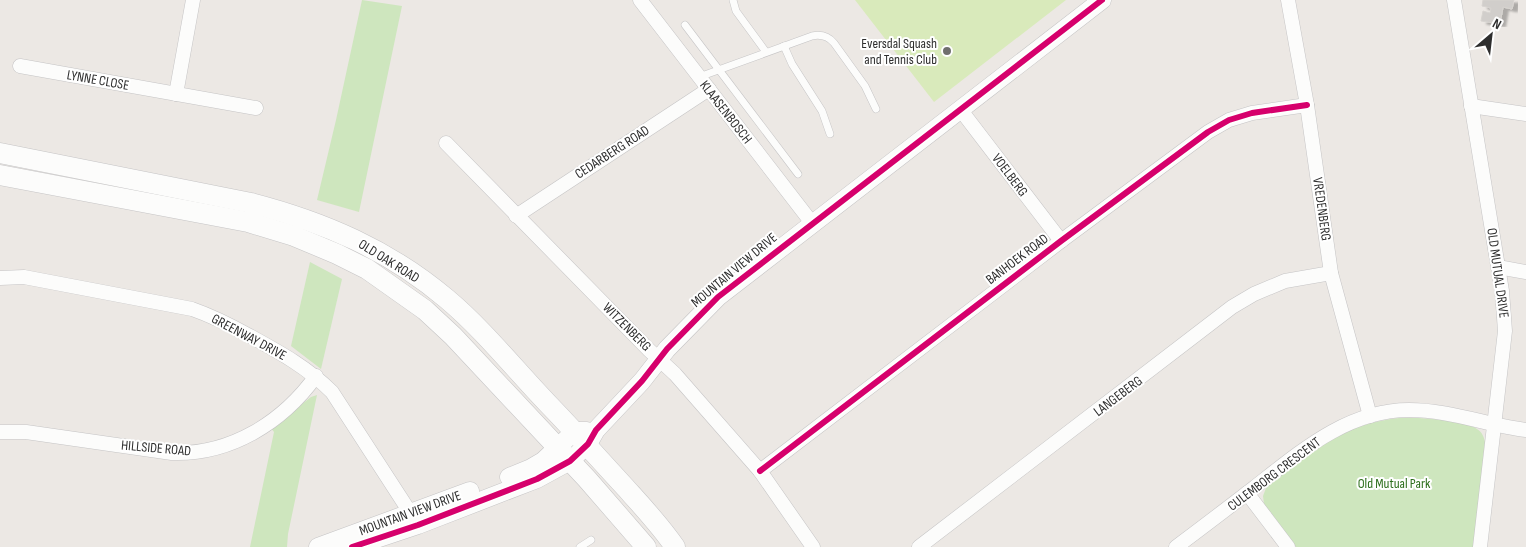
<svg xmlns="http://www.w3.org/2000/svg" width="1526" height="547" viewBox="0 0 1526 547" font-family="'Sofia Sans Condensed',sans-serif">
<defs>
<filter id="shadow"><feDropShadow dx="5.5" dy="3" stdDeviation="1" flood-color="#0004"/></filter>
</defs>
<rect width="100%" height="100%" fill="#ece8e4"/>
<g fill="#cee6be">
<polygon points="362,0 402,6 359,212 317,200 336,120"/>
<polygon points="310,262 342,279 321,369 291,346"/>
<polygon points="317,395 288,534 287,547 250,547 274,432 271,428 311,397"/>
<path d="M1399,418C1414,417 1466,420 1477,429C1482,432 1484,437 1485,442L1474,547H1296L1264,504L1263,496L1266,488C1273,479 1284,472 1293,465C1329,439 1354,423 1399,418Z"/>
</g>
<polygon fill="#d9eabb" points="855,0 1066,0 934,102"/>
<polygon fill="#d1cecb" stroke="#d7d4d0" filter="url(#shadow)" points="1483,0 1514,0 1512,9 1503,7 1500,24 1481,21 1483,11 1490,13 1491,8 1482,6"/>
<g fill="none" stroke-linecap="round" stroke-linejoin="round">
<g stroke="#c5c4c5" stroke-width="8">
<g id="service">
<polyline points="733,0 736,11 766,52"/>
<polyline points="685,25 798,174"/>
<polyline points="784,46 792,64 822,111 830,134"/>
<path d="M699,77L812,36C821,34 828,36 834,43L865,86L876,109"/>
<polyline points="580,547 591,540"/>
</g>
</g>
<g stroke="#c5c4c5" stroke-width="15">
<g id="minor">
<polyline points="640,0 812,223"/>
<polyline points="1288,0 1307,105 1331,273 1370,416"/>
<polyline points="1454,0 1502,291 1505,331 1480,547"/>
<polyline points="20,66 256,108"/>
<polyline points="176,94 193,0"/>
<polyline points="1471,106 1526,114"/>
<polyline points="960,109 1061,241"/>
<polyline points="446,143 649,350 675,374 760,471 813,547"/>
<polyline points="516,216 709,89"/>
<polyline points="1498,267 1526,272"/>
<path d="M0,278L24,277L192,309C212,316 230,325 248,335C279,352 307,367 332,392L415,520"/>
<path d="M0,432H26L172,453C230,455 282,423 316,376"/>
<polyline points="760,471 1061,241 1208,132 1229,120 1252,113 1307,105"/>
<polyline points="1247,493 1288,547"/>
<polyline points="919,547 1232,307 1254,294 1285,281 1331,273"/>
<path d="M1176,547C1203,527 1229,507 1255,487C1301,451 1348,410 1409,410C1449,410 1487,425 1526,430"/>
</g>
</g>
<g stroke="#c5c4c5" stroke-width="19">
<g id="tertiary">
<polyline points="509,477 531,468 543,461 575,431 587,431"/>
<polyline points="318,547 470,491"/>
<polyline points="352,547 418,525 537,479 570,461 588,444 596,430 642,381 667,349 718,297 1102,0"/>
</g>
</g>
<g stroke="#c5c4c5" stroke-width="21">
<g id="secondary">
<path d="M0,153L251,203C324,222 389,250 447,299C485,331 517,372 552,408C577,434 600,460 624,486C642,506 660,525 675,547"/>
<polyline points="0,175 248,222 294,236 337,254 367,269 425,310 453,336 587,479 646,547"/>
</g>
</g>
<use href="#service" stroke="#fcfcfb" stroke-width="7"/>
<use href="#minor" stroke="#fcfcfb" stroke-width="14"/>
<use href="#tertiary" stroke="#fcfcfb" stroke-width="18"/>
<use href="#secondary" stroke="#fcfcfb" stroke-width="20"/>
<g stroke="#fff" stroke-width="9">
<g id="cycleway">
<polyline points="760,471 1061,241 1208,132 1229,120 1252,113 1307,105"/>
<polyline points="352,547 418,525 537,479 570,461 588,444 596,430 642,381 667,349 718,297 1102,0"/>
</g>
</g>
<use href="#cycleway" stroke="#d6006c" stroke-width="6"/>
</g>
<circle fill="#706f6e" stroke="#fff" stroke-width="2" cx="947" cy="51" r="5"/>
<g text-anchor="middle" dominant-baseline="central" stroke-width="4" stroke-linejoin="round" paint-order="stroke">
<g font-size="14" fill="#2e2e2e" stroke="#fff" text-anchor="end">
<text x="937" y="43">Eversdal Squash<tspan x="937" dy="16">and Tennis Club</tspan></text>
</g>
<g font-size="14" fill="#2e2e2e" stroke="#fff">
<text transform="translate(98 80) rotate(10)">LYNNE CLOSE</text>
<text transform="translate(726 112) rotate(52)">KLAASENBOSCH</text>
<text transform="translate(612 152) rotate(-33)">CEDARBERG ROAD</text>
<text transform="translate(1010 175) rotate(53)">VOELBERG</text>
<text transform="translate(1322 209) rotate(82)">VREDENBERG</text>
<text transform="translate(1017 259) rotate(-37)">BANHOEK ROAD</text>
<text transform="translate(389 261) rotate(32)">OLD OAK ROAD</text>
<text transform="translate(734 270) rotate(-40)">MOUNTAIN VIEW DRIVE</text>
<text transform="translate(1498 273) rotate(82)">OLD MUTUAL DRIVE</text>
<text transform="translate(627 327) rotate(45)">WITZENBERG</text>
<text transform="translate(249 337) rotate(28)">GREENWAY DRIVE</text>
<text transform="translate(1118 396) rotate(-37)">LANGEBERG</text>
<text transform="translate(156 448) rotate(5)">HILLSIDE ROAD</text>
<text transform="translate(1274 474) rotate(-37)">CULEMBORG CRESCENT</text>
<text transform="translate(410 513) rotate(-20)">MOUNTAIN VIEW DRIVE</text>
</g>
<g font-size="14" fill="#2c6e1b" stroke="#fff">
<text x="1394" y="483">Old Mutual Park</text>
</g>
</g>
<g transform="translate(1491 35) rotate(28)" stroke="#ffffff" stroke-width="4" paint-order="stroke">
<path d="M0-4L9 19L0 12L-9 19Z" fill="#2e2e2e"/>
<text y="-8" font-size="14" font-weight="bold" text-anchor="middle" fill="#2e2e2e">N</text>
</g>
</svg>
